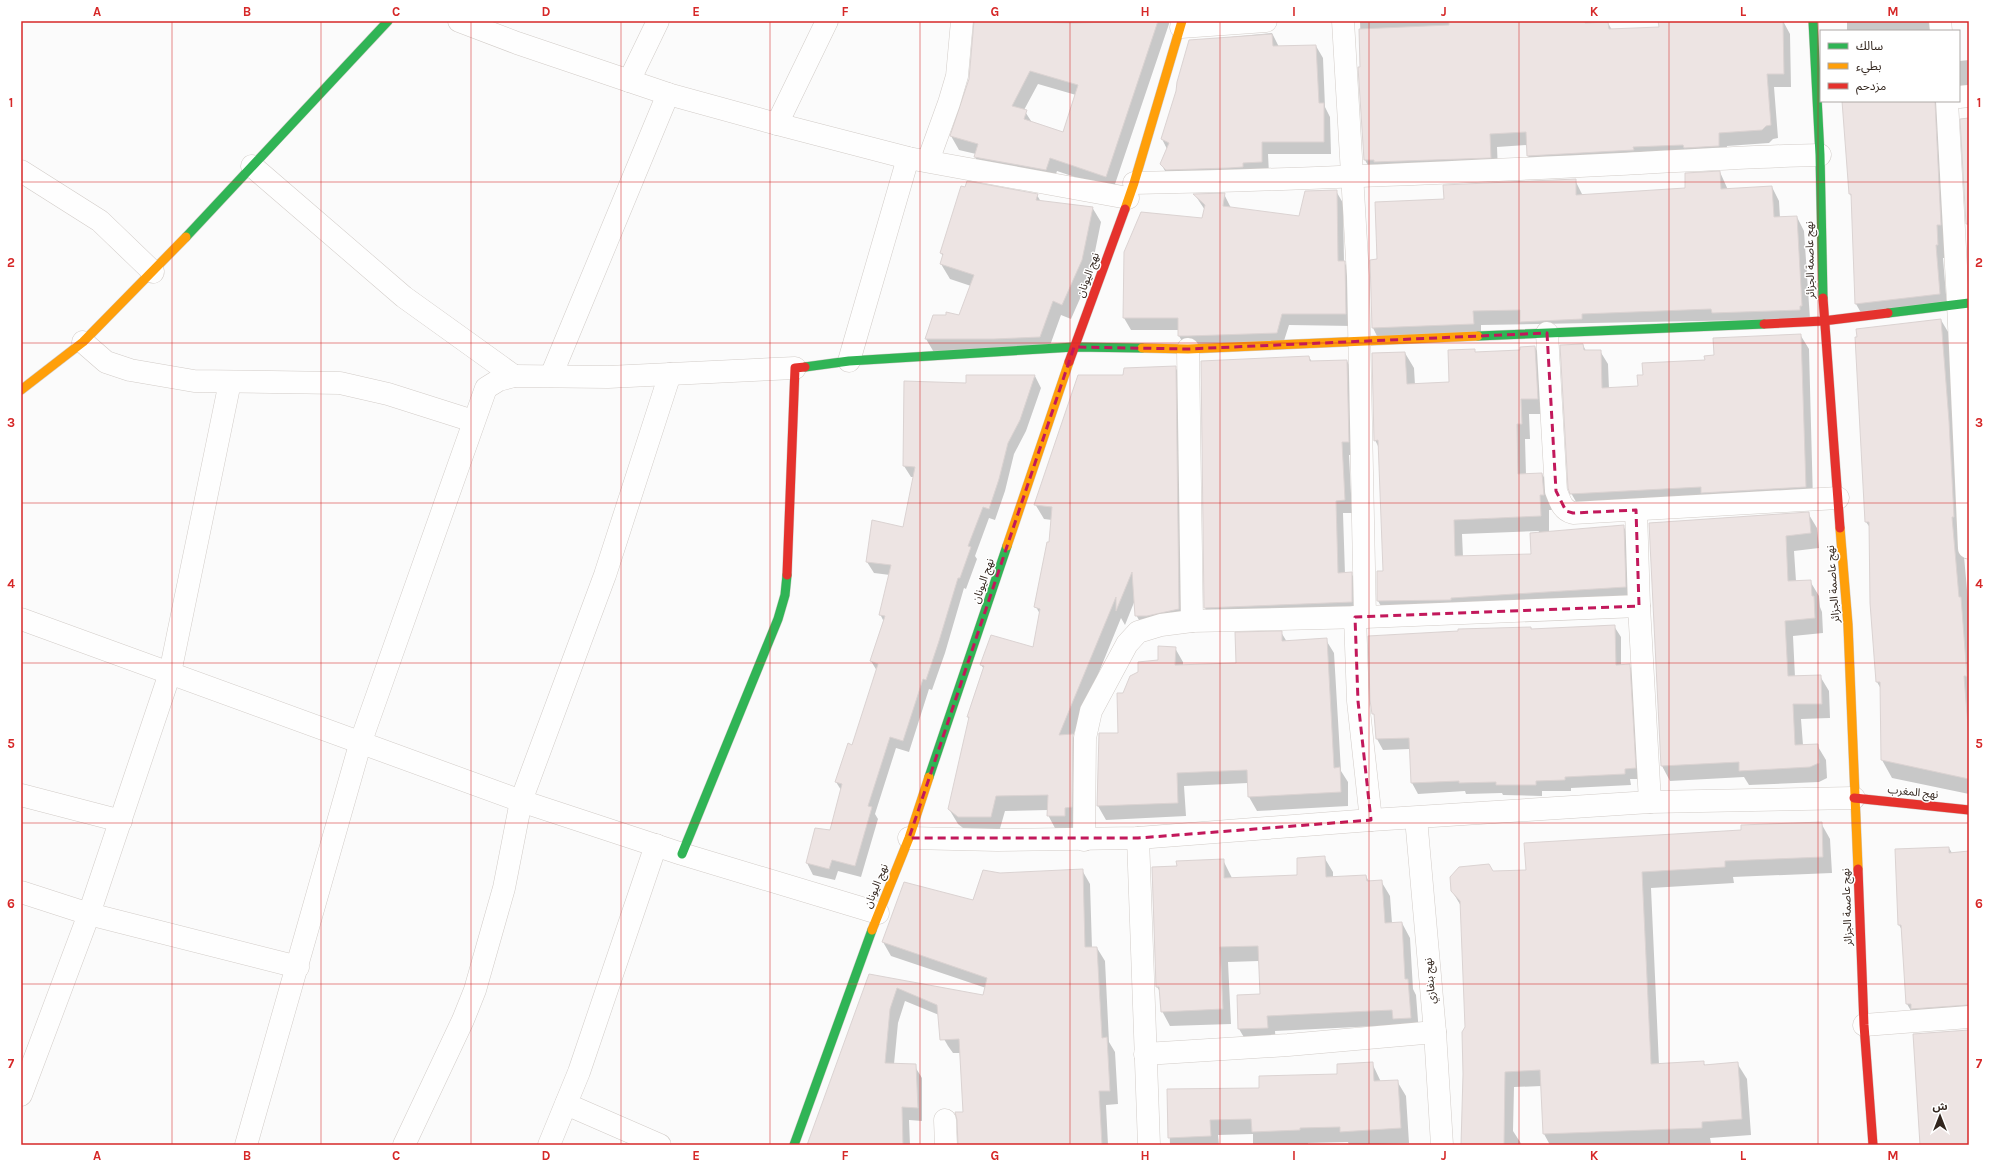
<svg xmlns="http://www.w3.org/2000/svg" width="1990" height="1166" viewBox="0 0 1990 1166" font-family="Karla,'Noto Sans Arabic',sans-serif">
<rect width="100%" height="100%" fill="#fbfbfb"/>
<g fill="#0003" fill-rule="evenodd">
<path d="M965,21H1170L1113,190L1057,171L1053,183L983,171L975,157L976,154L959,150L951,136L970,80L975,23ZM1038,84L1076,95L1063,133L1033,124L1024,110Z"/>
<polygon points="1360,21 1591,21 1592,24 1608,23 1612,30 1660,28 1659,21 1783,21 1790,34 1791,87 1774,87 1778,138 1773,139 1769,143 1727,146 1726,159 1536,169 1528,156 1527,145 1497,147 1498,171 1372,173 1365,160"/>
<rect x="1847" y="21" width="90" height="10"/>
<polygon points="1272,33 1279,47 1316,46 1323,58 1325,107 1330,117 1331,154 1268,154 1269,174 1168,176 1161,164 1167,149 1162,139 1177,91 1190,41"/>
<polygon points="1969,60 1969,93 1959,94 1959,61"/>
<polygon points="1843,101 1946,101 1945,258 1943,258 1947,307 1864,318 1856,304 1852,198 1850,194"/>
<polygon points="1720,172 1728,190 1772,187 1779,201 1780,218 1797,217 1804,231 1810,319 1481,325 1481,337 1380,342 1373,328 1371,261 1378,260 1445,200 1575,180 1583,196 1686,189"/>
<polygon points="1336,191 1343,203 1344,262 1351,274 1353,326 1289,325 1283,344 1186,348 1179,336 1179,330 1131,330 1124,318 1203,219 1205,210 1195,195 1224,194 1231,208 1300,217"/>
<polygon points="1037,195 1041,202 1092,207 1101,222 1090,276 1071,319 1061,315 1048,351 935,354 926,339 960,317 971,286 950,279 941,264 943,257 941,253"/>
<polygon points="1941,320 1951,337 1962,534 1969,612 1969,794 1892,778 1882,760 1881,689 1877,682 1871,603 1871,529 1866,522"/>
<polygon points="1801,336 1809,349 1813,501 1579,507 1571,493 1583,345 1586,351 1600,351 1608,364 1609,389 1639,387 1644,376"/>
<path d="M1535,347L1543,362L1546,414H1529L1530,439H1525L1526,475L1542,474L1551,489L1552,510H1549V532L1623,526L1632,541L1634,602L1387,616L1378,601V572H1385L1379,448L1375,440L1405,353L1414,368L1415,385L1450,383L1474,350L1476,353L1521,351ZM1539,531L1532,555L1463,557L1462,534Z"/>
<polygon points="1309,357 1312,362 1347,361 1354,374 1356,455 1349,455 1352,513 1343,513 1345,574 1351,573 1359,586 1359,615 1213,621 1205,608"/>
<polygon points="1175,367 1184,382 1187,624 1145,630 1136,615 1135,600 1125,625 1121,618 1073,736 1081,750 1080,822 1073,822 1073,831 1056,830 1048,815 1048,810 1005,811 999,832 968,832 958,824 949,809 969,720 968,717 984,669 981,665 1033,649 1040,614 1036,607 1050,543 1052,520 1044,519 1035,504 1124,376"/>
<polygon points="967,376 1035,376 1041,388 1026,431 1014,454 1005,491 995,520 989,518 975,556 977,559 966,589 964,588 945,653 932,690 929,689 909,752 896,748 875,814 878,819 861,877 838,871 835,880 813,875 807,863 815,829 831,831 841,790 836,782 853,746 877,671 871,661 884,622 880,614 890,575 874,573 867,562 904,528 914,477 911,477 904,466 967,384"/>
<polygon points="1808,513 1817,528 1819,548 1794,551 1796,581 1810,581 1819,596 1820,607 1822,612 1823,633 1793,636 1795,677 1820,676 1829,691 1830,718 1801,719 1803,745 1817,745 1826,760 1827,778 1819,782 1749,785 1744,777 1670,781 1662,766 1650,523"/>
<polygon points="1614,626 1621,637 1621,666 1629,665 1635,676 1641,779 1630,779 1631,785 1571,788 1571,791 1542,791 1542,796 1503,795 1502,793 1466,794 1465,791 1418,794 1412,783 1410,749 1383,750 1377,739 1376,718 1373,713 1531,628 1532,630"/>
<polygon points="1281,632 1287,642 1326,640 1334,653 1341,771 1348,782 1348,806 1257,811 1249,797 1248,783 1184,786 1186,816 1106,820 1098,806 1119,734 1124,694 1175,648 1183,662 1183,666 1237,664"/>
<polygon points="1821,823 1830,839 1832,873 1733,877 1734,883 1651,888 1659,1065 1703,1062 1705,1065 1737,1063 1747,1079 1751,1135 1710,1138 1711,1143 1550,1145 1544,1134 1542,1086 1514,1087 1513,1131 1522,1145 1462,1145 1466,1028 1461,906 1452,891 1493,872 1527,871 1742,831"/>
<polygon points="1949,848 1952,853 1969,852 1969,1020 1917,1021 1907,1004 1902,930 1899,925 1896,850"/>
<polygon points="1324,857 1333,872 1333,878 1366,876 1369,882 1381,881 1390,896 1392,923 1402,923 1410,938 1413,989 1416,995 1419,1033 1397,1025 1275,1031 1276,1043 1248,1044 1239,1029 1261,995 1259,961 1228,962 1231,1024 1170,1026 1162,1011 1161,993 1157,987 1153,868 1178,867 1223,860 1232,878 1298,876"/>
<polygon points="1082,870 1090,884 1092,948 1097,948 1105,961 1109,1042 1115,1052 1118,1104 1106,1105 1108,1145 959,1145 964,1113 961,1053 953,1053 948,1046 940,1032 939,1015 905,1001 898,1023 894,1064 914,1065 922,1078 922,1121 909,1120 910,1145 808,1145 870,975 984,997 986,988 891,956 883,942 974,901 1000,874"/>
<polygon points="1372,1063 1381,1082 1397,1081 1406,1096 1409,1143 1349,1145 1348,1142 1308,1143 1308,1145 1253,1145 1253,1134 1218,1135 1219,1145 1170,1145 1168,1090 1260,1089 1338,1075"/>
</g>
<g fill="#ede4e3" stroke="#dbd3d2" fill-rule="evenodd">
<path d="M974,21L1072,23L1158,21L1106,177L1050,158L1046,170L974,157L978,144L950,136L969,79ZM1030,71L1078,85L1063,132L1024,119L1027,110L1012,106Z"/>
<polygon points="1449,21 1585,21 1585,23 1608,22 1609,29 1659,27 1658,21 1783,21 1784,74 1767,74 1771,125 1766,126 1762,130 1719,133 1719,146 1684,148 1683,145 1633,147 1634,150 1527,156 1526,132 1490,134 1491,158 1374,162 1374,160 1364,160 1358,67 1360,67 1359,29 1449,25"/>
<polygon points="1272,34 1273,46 1316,45 1319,103 1324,103 1324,142 1262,142 1262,162 1243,163 1243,167 1229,168 1166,170 1160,164 1169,143 1161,139 1176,91 1177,82 1189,40"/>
<polygon points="1842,101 1935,101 1941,225 1937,225 1938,245 1936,245 1940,294 1855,304 1851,194 1849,194"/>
<polygon points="1969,118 1969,224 1966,224 1960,119"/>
<polygon points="1720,171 1721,189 1772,186 1774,217 1797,216 1802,306 1800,306 1800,310 1712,313 1711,309 1582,314 1582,319 1520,322 1520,310 1473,311 1474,324 1372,328 1370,260 1377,259 1375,202 1444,199 1443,185 1576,179 1576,195 1685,188 1685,173"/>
<polygon points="967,181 1038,194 1036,200 1093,207 1082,260 1062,305 1053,301 1040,337 994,339 925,339 933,315 946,315 946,312 959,315 974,275 940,264 943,254 940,253 961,186 965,187"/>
<polygon points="1337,190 1338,261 1345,261 1346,314 1282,314 1277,333 1188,336 1178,336 1178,318 1123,318 1124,252 1141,212 1202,218 1205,205 1193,194 1225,193 1223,206 1299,216 1305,191"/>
<polygon points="1941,319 1949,421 1954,517 1952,517 1959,597 1961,597 1967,676 1964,676 1969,739 1969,779 1881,760 1880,682 1876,682 1870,603 1869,522 1865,522 1855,337 1857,337 1856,329"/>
<polygon points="1801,334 1806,487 1701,493 1701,487 1570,494 1568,488 1560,345 1583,344 1584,350 1601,350 1602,388 1638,386 1637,375 1643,375 1642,363 1705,360 1704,356 1714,355 1713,338"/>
<polygon points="1535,346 1538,399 1521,399 1522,424 1517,424 1518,474 1542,473 1544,495 1540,495 1541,516 1454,520 1455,556 1531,554 1530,533 1624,525 1626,587 1451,598 1451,600 1377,601 1377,571 1383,571 1378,440 1374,441 1372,353 1405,352 1407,384 1449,382 1448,350 1475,349 1475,352 1520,350 1520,347"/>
<polygon points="1309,356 1310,361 1347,360 1349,442 1342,442 1345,500 1336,501 1338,573 1352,572 1352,602 1204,608 1201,361"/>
<polygon points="1176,366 1179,609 1147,616 1135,616 1132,572 1116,611 1116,597 1059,735 1073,734 1072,807 1065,808 1065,816 1047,816 1048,795 996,796 991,817 958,817 948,809 969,717 967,717 984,666 980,665 991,635 1033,647 1040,609 1034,607 1047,542 1049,542 1052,507 1034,505 1078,375 1123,375 1124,368"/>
<polygon points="966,375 1035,375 1020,420 1008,443 999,479 989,509 983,507 968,546 971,547 960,578 958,578 939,641 926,680 923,679 903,741 890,737 868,806 872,807 855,866 832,860 829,869 806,863 815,828 830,830 842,784 835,782 848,743 852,745 878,664 870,661 885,616 879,615 891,565 866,562 872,520 903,527 915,467 903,466 904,381 966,383"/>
<polygon points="1809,512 1811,533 1786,536 1788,581 1811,580 1812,596 1814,596 1815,618 1785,621 1788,676 1821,675 1822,704 1793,704 1795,745 1818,744 1819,763 1810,767 1739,771 1739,762 1661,766 1649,523"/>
<polygon points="1615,625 1616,665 1630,664 1636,768 1625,769 1625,774 1565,777 1565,780 1536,781 1536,785 1496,785 1496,782 1459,783 1459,781 1411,783 1409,738 1376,739 1374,714 1372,714 1370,700 1368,636 1458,631 1458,629 1531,627 1531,629"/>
<polygon points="1282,631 1282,641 1327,638 1334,768 1340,767 1341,792 1248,797 1247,770 1177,773 1178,803 1097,806 1099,733 1118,733 1117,693 1123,693 1130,676 1138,672 1138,662 1158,660 1158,646 1176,647 1175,665 1236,663 1235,632"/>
<polygon points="1822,822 1823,857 1725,861 1725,867 1642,872 1651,1064 1704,1061 1704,1065 1738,1062 1742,1119 1702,1122 1702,1128 1543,1134 1540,1070 1505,1072 1504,1145 1461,1145 1463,1074 1462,1032 1465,1027 1460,901 1451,891 1450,877 1459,867 1489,864 1493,871 1526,870 1524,843 1741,830 1741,825"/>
<polygon points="1949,847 1949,853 1969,851 1969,1005 1911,1009 1911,1004 1906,1004 1901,925 1898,925 1895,849"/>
<polygon points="1325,856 1326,877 1366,875 1367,881 1382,880 1385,923 1402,922 1405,979 1408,979 1411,1018 1393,1019 1392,1010 1267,1016 1268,1028 1238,1029 1237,995 1260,994 1258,946 1220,947 1223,1009 1161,1012 1159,987 1156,987 1152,867 1177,866 1176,861 1224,859 1224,878 1297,875 1297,858"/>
<polygon points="1083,869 1085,947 1097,947 1102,1038 1107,1037 1110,1091 1099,1091 1102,1145 958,1145 957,1120 955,1112 963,1112 959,1039 940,1040 937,1005 897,988 890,1009 885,1063 916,1064 918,1108 902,1107 903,1145 807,1145 869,974 983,995 987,978 882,942 904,882 973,900 983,870 1000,873"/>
<polygon points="1969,1030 1969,1145 1920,1145 1913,1034"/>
<polygon points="1373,1062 1374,1081 1398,1080 1401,1128 1340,1132 1340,1127 1300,1128 1300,1130 1252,1132 1251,1119 1210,1120 1211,1136 1168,1138 1167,1089 1259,1088 1259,1076 1337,1074 1337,1064"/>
</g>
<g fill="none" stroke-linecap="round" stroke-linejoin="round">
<g stroke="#d2ccc8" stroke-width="23">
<g id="street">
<polyline points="459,21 517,43 668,94 777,124 908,158 1128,198"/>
<polyline points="1343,21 1358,276 1365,617"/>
<polyline points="1940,21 1941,31"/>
<polyline points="1181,27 1266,21"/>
<polyline points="629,81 658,21"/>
<polyline points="1959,97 1969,96"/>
<polyline points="1947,101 1958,303 1969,548"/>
<polyline points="777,124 827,21"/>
<polyline points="928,161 949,103 957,76 962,21"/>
<polyline points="252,166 404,297 514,376"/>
<polyline points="21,171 100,221 153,272"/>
<path d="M1134,183C1296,180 1459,172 1621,164C1687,161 1754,156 1820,155"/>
<path d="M1547,333L1556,491C1560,501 1562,510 1573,513L1838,498"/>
<polyline points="83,342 106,362 130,370 194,381 340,383 388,394 473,421"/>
<polyline points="1188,349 1192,621"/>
<polyline points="849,361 908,158"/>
<polyline points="551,376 668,94"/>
<polyline points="1636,510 1639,606 1650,802"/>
<polyline points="1355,617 1358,701 1371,820"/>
<polyline points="21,619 521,801 682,854 878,913"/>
<polyline points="21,795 121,821"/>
<polyline points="1416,818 1435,1032 1442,1145"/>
<polyline points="909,838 997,840 1138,838 1371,820 1650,802 1854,798"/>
<polyline points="1138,838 1149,1145"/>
<polyline points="1084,840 1085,738 1091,711 1127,644 1138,632 1161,625 1192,621 1365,617 1639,606"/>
<polyline points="21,892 89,914 298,967"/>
<polyline points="1864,1025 1969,1017"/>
<polyline points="1145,1054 1288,1045 1435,1032"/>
<polyline points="21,1095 89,914 170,673 230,382"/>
<polyline points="566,1104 660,1145"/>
<polyline points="945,1120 946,1145"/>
<polyline points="246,1145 361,741 486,388 499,380 514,376 608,377 795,368"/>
<polyline points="404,1145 463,1020 475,990 504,888 521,801 605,575 670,374"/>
<polyline points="549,1145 579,1072 656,845"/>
</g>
</g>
<g stroke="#d2ccc8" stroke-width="10">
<g id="fast">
<polyline points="1813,21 1820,155 1823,298"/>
<polyline points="186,237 388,21"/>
<polyline points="1888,313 1969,303"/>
<polyline points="1478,336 1764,324"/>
<polyline points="805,367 849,361 1074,347 1142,348"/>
<polyline points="929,777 1007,546"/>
<polyline points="682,854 778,619 785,595 787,575"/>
<polyline points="794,1145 872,930"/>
</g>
</g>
<g stroke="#d2ccc8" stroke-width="10">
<g id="slow">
<polyline points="1125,209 1134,183 1182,21"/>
<polyline points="1142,348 1188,349 1478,336"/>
<polyline points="21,390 83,342 186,237"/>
<polyline points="1840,528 1848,625 1858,869"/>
<polyline points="1007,546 1069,362"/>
<polyline points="872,930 909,838 929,777"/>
</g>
</g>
<g stroke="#d2ccc8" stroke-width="10">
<g id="jam">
<polyline points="1823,298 1840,528"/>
<polyline points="1764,324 1823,321 1888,313"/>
<polyline points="1069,362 1125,209"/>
<polyline points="787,575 795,368 805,367"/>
<polyline points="1854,798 1969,810"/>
<polyline points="1858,869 1864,1025 1873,1145"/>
</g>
</g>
<use href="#street" stroke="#fefefe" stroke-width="22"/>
<use href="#fast" stroke="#30b455" stroke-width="9"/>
<use href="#slow" stroke="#ff9f0a" stroke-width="9"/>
<use href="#jam" stroke="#e5322d" stroke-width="9"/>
</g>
<path fill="none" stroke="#c2185b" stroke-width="3" stroke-dasharray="8 5" stroke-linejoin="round" d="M1547,333L1556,491L1566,511L1573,513L1636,510L1639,606L1355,617L1358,701L1371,820L1138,838H909L1074,347L1188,349Z"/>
<path fill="none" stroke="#d62828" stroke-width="1" stroke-opacity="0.55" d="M172,21V1145M321,21V1145M471,21V1145M621,21V1145M770,21V1145M920,21V1145M1070,21V1145M1220,21V1145M1369,21V1145M1519,21V1145M1669,21V1145M1818,21V1145M21,182H1969M21,343H1969M21,503H1969M21,663H1969M21,823H1969M21,984H1969"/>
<g text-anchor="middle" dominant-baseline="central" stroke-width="3" stroke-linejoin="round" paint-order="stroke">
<g font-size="11" fill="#32251d" stroke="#fff">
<text transform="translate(1810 260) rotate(-91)">نهج عاصمة الجزائر</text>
<text transform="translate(1088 275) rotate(-70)">نهج اليونان</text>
<text transform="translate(983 581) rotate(-71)">نهج اليونان</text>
<text transform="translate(1833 584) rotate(-94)">نهج عاصمة الجزائر</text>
<text transform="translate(1913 792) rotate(6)">نهج المغرب</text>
<text transform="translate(876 886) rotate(-68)">نهج اليونان</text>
<text transform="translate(1847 907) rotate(-92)">نهج عاصمة الجزائر</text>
<text transform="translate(1430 981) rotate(-95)">نهج بنغازي</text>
</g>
</g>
<rect width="1990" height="1166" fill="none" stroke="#ffffff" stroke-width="44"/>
<rect x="1820" y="30" width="140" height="72" fill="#ffffff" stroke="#ada8a5"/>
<rect x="1828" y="43" width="20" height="6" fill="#30b455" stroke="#ada8a5"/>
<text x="1856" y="50" font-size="12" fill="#32251d">سالك</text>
<rect x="1828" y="63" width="20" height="6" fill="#ff9f0a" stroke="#ada8a5"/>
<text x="1856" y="70" font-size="12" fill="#32251d">بطيء</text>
<rect x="1828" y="83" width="20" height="6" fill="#e5322d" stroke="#ada8a5"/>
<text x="1856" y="90" font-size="12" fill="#32251d">مزدحم</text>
<g transform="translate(1940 1116)" stroke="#ffffff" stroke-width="3" paint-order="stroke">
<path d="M0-3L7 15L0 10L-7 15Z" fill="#32251d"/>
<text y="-6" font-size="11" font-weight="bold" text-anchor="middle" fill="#32251d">ش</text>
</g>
<rect x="22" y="22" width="1946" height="1122" fill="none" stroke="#d62828" stroke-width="1.5"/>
<g font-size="13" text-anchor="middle" font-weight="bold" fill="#d62828">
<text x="97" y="16">A</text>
<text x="247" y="16">B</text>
<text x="396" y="16">C</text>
<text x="546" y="16">D</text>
<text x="696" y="16">E</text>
<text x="845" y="16">F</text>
<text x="995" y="16">G</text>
<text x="1145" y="16">H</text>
<text x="1294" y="16">I</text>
<text x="1444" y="16">J</text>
<text x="1594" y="16">K</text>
<text x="1743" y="16">L</text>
<text x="1893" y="16">M</text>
<text x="11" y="107">1</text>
<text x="1979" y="107">1</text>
<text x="11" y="267">2</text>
<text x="1979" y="267">2</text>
<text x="11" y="427">3</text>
<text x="1979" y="427">3</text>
<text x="11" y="588">4</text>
<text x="1979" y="588">4</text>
<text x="11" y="748">5</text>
<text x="1979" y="748">5</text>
<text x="11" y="908">6</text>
<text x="1979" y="908">6</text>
<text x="11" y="1068">7</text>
<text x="1979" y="1068">7</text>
<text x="97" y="1160">A</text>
<text x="247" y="1160">B</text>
<text x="396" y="1160">C</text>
<text x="546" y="1160">D</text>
<text x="696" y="1160">E</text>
<text x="845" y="1160">F</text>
<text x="995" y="1160">G</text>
<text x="1145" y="1160">H</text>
<text x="1294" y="1160">I</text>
<text x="1444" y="1160">J</text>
<text x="1594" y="1160">K</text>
<text x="1743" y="1160">L</text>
<text x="1893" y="1160">M</text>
</g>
</svg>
